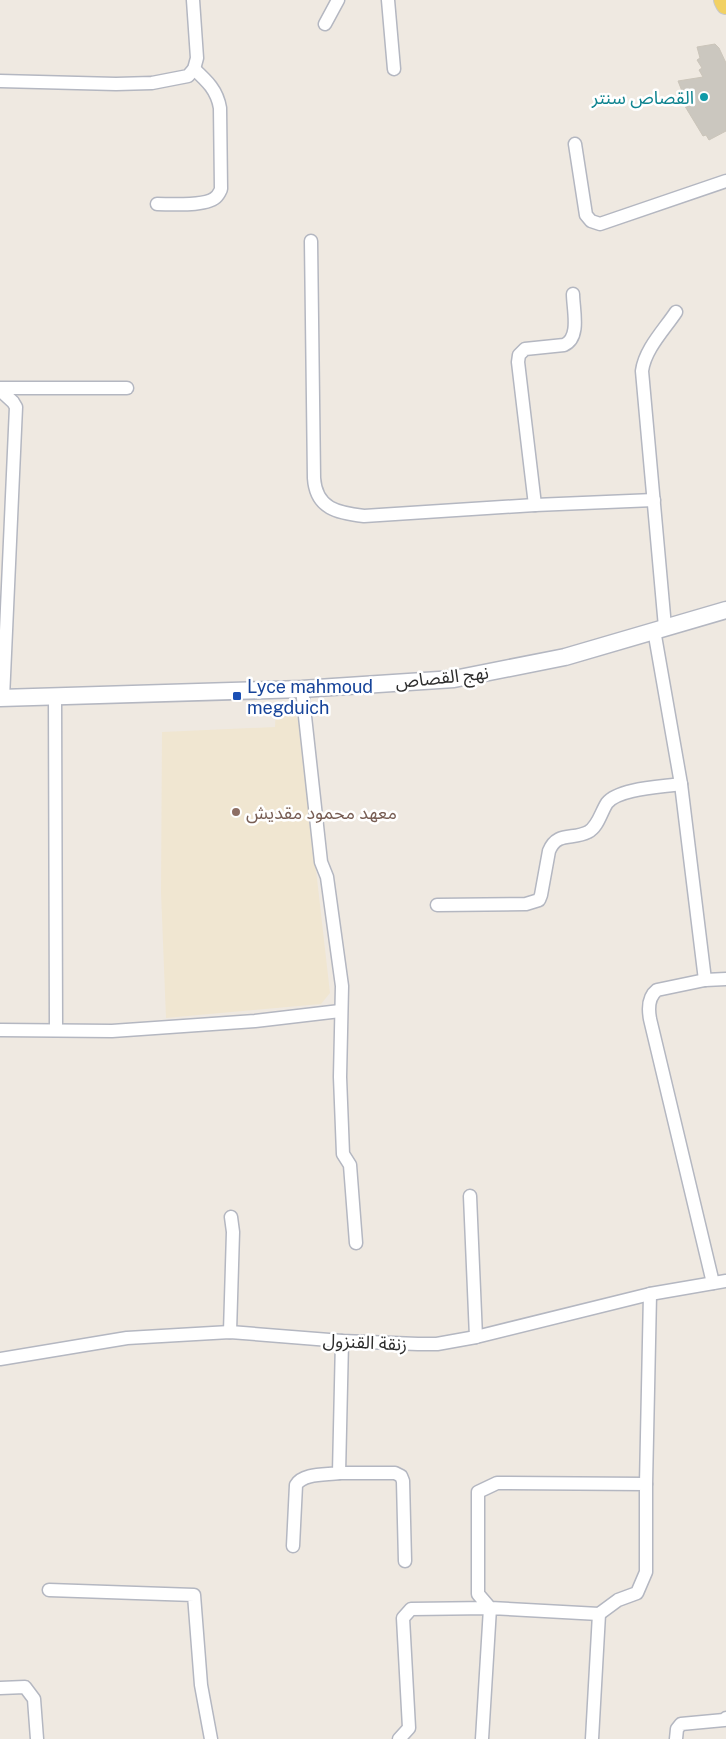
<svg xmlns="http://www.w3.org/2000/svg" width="726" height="1739" viewBox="0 0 726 1739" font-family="'Public Sans','Noto Sans Arabic',sans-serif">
<rect width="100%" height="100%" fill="#efe9e1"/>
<polygon fill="#f0e6d1" points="276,707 286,707 299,720 330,993 321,1004 166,1018 161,892 162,732 275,727"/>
<polygon fill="#cbc7bf" stroke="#cbc5ba" points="715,44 719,48 726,63 726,131 709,140 706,135 703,136 683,103 685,101 679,92 682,91 678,81 703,77 699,70 702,68 697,60 700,58 697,47"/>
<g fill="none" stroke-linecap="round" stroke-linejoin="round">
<g stroke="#b4b7c1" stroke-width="15">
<g id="minor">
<polyline points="388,0 394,69"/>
<polyline points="325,24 338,0"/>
<polyline points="0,81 116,84 152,83 188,76 194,69 197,58 193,0"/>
<polyline points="575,144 586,215 591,221 600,224 726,181"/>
<path d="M157,204C172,204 208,207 217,196C218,195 221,190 221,189L220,108C217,90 207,81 194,69"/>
<path d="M311,241L314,478C316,509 338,513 364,516L535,505L654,500"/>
<polyline points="0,388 127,388"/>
<polyline points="0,390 13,402 16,407 3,698"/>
<path d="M535,505L518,362L519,355L525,349L564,345C581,338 573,309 573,294"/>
<path d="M665,627L642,371C645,349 664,330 676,312"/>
<polyline points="654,630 681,784 705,980"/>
<polyline points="302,689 321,862 327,877 342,986 340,1077 343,1154 350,1165 356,1243"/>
<polyline points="55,695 56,1029"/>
<path d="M437,905L526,904L539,900L541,895L549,851C557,831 573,840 588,832C598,827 601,812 607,803C619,788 663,787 681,784"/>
<polyline points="0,1030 112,1031 255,1021 340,1011"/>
<polyline points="470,1196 476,1337"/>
<path d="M713,1283L650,1019C648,1008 648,997 657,990L705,980L726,979"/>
<polyline points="230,1332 233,1232 231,1217"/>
<polyline points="0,1359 127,1338 230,1332 342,1341 418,1344 437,1344 476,1337 650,1294 726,1281"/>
<polyline points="339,1473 395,1473 401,1476 403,1481 405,1561"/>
<polyline points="646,1484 650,1294"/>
<path d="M293,1546L296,1485C303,1473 326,1475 339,1473L342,1341"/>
<polyline points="49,1590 194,1595 201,1685 211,1739"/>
<polyline points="0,1688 25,1687 34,1699 37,1739"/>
<polyline points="399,1739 409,1728 403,1618 411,1609 490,1608 599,1614 618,1600 637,1593 646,1572 646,1484 497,1483 478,1492 478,1594 490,1608 482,1739"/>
<polyline points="592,1739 599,1614"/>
<polyline points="676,1739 677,1729 681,1724 724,1720 726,1718"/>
</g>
</g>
<g stroke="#b4b7c1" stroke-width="19">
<polyline id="tertiary" points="0,698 302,689 454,679 565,657 726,610"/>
</g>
<g stroke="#c9c9c9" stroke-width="22">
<polyline id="primary" points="724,0 726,4"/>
</g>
<use href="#minor" stroke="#fff" stroke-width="12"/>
<use href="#tertiary" stroke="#fff" stroke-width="16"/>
<use href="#primary" stroke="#f2d163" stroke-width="20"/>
</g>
<circle fill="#0f9aa8" stroke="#fff" stroke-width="2" cx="704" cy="97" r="5"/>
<rect fill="#1a4fb4" stroke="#fff" stroke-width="2" x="232" y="691" width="10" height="10" rx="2.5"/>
<circle fill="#8d6e63" stroke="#fff" stroke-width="2" cx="236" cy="812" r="5"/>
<g text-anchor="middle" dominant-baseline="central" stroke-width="5" stroke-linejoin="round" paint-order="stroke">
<g font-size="18" fill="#0d838f" stroke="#fff" text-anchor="end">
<text x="694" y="97">القصاص سنتر</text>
</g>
<g font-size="18" fill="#2e2e2e" stroke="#fff">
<text transform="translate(442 677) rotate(-6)">نهج القصاص</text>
<text transform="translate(365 1342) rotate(3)">زنقة القنزول</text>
</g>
<g font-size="18" fill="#164399" stroke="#fff" text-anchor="start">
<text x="247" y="686">Lyce mahmoud<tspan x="247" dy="21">megduich</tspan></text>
</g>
<g font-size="18" fill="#785e54" stroke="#fff" text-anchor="start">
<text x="246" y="812">معهد محمود مقديش</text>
</g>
</g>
</svg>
